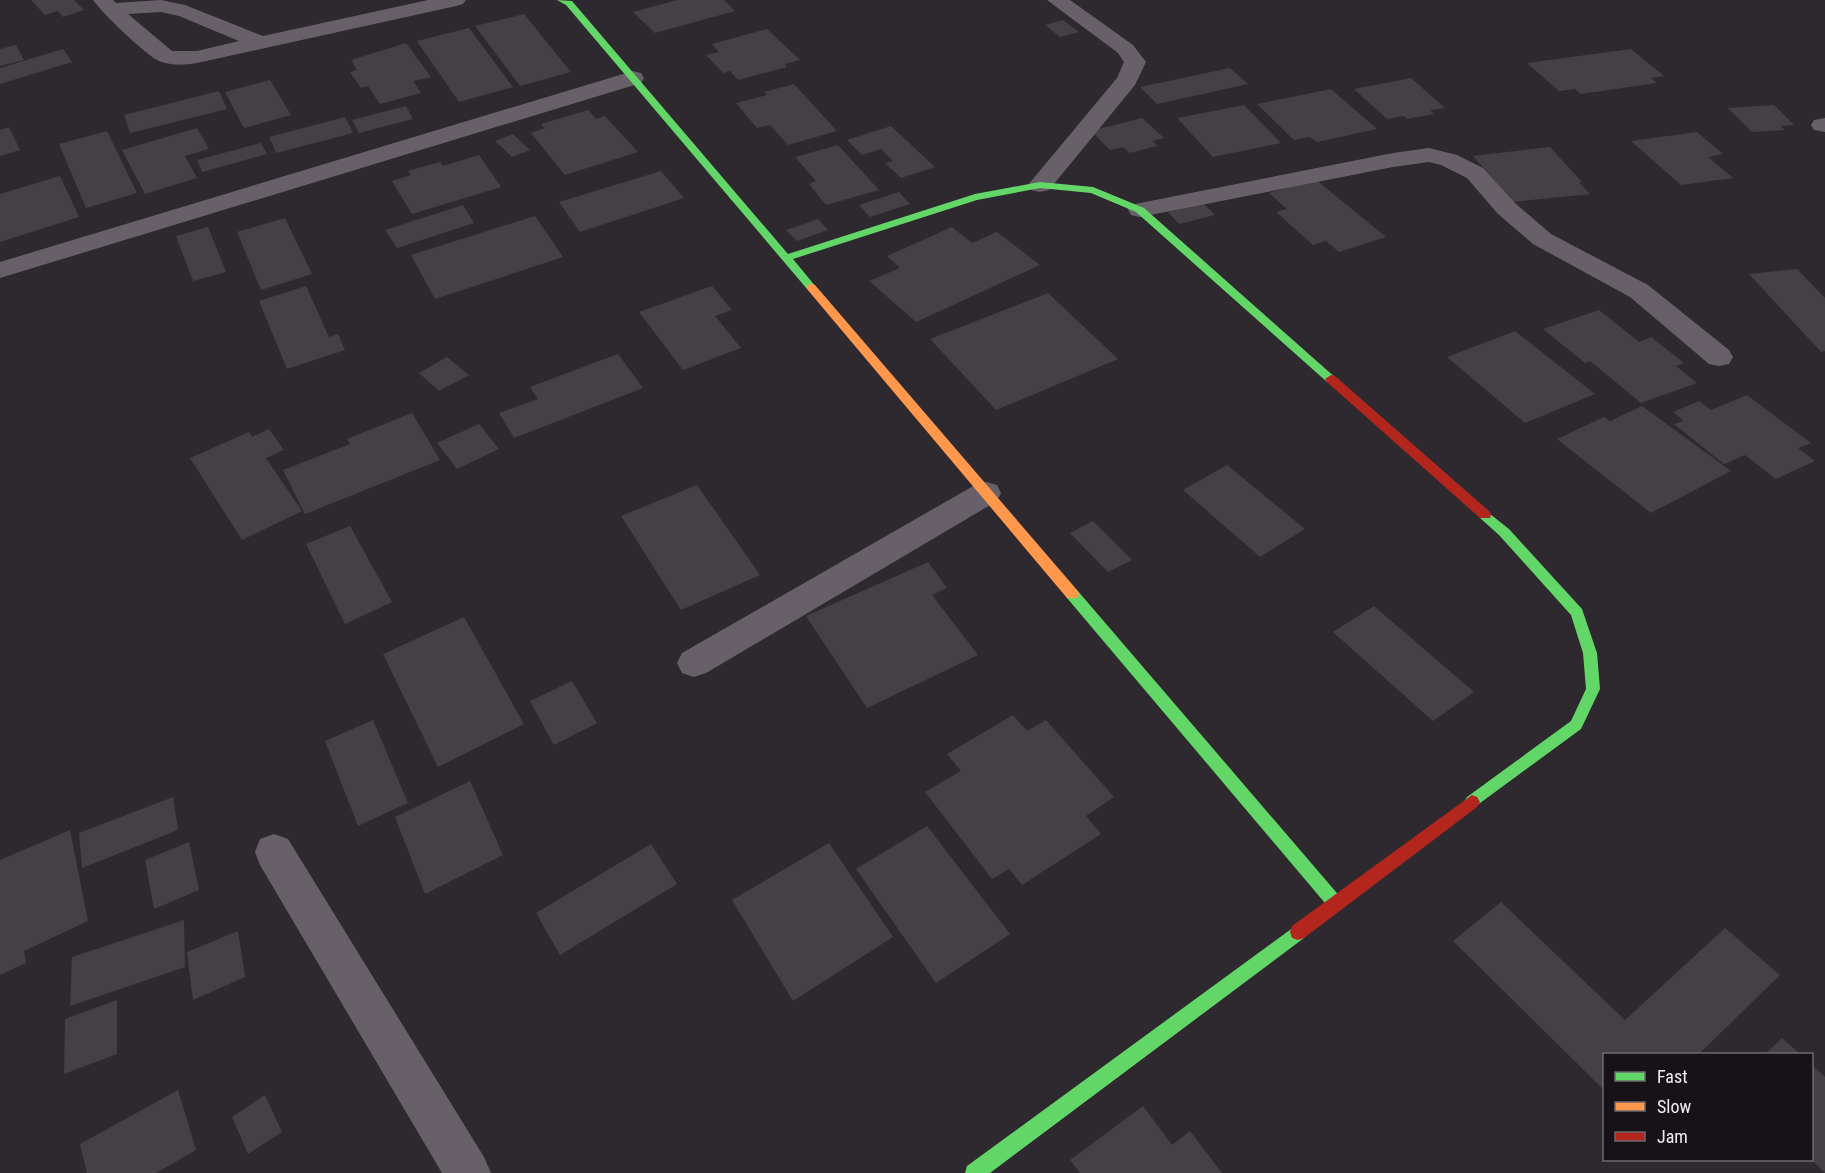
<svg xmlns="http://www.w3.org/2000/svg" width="1825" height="1173" viewBox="0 0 1825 1173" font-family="'Roboto Condensed',sans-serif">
<rect width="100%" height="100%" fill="#2e292f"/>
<g fill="#444044">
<polygon points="31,0 74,0 84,10 63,17 58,11 45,15"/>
<polygon points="677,0 724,0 735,11 655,33 633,12"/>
<polygon points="524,14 571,72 520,86 475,26"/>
<polygon points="1063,20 1079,32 1060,37 1045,25"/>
<polygon points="469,28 513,87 459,102 417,41"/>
<polygon points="767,29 800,60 785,64 787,67 738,80 730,71 723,73 706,55 719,52 712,44"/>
<polygon points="406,43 431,77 413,81 421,93 380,104 368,86 361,88 350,72 357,70 351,60"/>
<polygon points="16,45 24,60 0,66 0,49"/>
<polygon points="63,49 72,62 0,84 0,68"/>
<polygon points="1631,49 1664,76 1651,78 1657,83 1581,94 1575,89 1559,91 1527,63"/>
<polygon points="1230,68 1248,84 1157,104 1140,87"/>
<polygon points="1411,78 1445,108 1430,110 1434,114 1407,119 1404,116 1387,119 1354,89"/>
<polygon points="270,80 291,115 244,128 225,92"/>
<polygon points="794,84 837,131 788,145 770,125 757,128 736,103 767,95 764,92"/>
<polygon points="1331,89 1377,129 1317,142 1310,137 1294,140 1257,104"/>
<polygon points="219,91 227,109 130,133 124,115"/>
<polygon points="1244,105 1281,143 1213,157 1177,118"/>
<polygon points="1774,105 1794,125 1780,126 1785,130 1752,132 1728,108"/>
<polygon points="406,106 413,119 359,133 352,120"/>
<polygon points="588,110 596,119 605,116 638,152 565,175 531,133 545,128 541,124"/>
<polygon points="345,117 353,133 276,153 269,137"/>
<polygon points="1142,118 1164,138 1153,141 1157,146 1130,153 1123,147 1110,150 1091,131"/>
<polygon points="891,126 935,167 901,178 885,163 893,161 881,149 862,155 847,140"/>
<polygon points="9,127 20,150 0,156 0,130"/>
<polygon points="197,128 209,149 185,156 197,178 145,194 122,150"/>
<polygon points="107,131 137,193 86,208 59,144"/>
<polygon points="1697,132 1723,154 1708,157 1733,178 1681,185 1631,141"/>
<polygon points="513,134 530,150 512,157 495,141"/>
<polygon points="261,143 267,154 202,172 197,160"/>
<polygon points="838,145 879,190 826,205 809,184 816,181 795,157"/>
<polygon points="1550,147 1582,182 1579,182 1590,194 1513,202 1473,156"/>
<polygon points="479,155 501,187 412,214 392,181 411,175 408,171 440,162 443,166"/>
<polygon points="661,171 684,198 580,232 559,202"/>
<polygon points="60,176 79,217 0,242 0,194"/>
<polygon points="1315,179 1386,237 1339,252 1326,241 1313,245 1276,212 1287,209 1269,193"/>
<polygon points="899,192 910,204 870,217 859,205"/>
<polygon points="1203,203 1215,215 1179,224 1168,212"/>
<polygon points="463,205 474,223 397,248 385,230"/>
<polygon points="535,216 563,257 435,299 411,255"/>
<polygon points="285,218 312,274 261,290 237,232"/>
<polygon points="818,219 828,230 797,241 786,230"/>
<polygon points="208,227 226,272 193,281 176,236"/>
<polygon points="952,227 972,243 997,232 1040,265 916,322 869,281 900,268 887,256"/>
<polygon points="1797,269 1825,298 1825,351 1821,352 1749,274"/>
<polygon points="306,286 329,337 338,334 345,350 287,369 259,301"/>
<polygon points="712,286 732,310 715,316 741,348 683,370 639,312"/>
<polygon points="1048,293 1118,359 996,410 930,339"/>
<polygon points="1599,310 1639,342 1651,337 1684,363 1676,366 1697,383 1641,403 1590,361 1585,363 1543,329"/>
<polygon points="1515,331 1595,394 1525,423 1447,357"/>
<polygon points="618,354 643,388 514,438 499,413 538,399 530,387"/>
<polygon points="447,357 469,375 439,391 419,373"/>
<polygon points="1747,395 1811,443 1798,448 1815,461 1776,479 1745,455 1724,464 1674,424 1684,421 1673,412 1699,401 1711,410"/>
<polygon points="1642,406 1731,471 1651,513 1557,439 1604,417 1610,421"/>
<polygon points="412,413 440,460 305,514 283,470 350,444 347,439"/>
<polygon points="479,424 499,449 457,469 437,443"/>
<polygon points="269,429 284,450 266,458 302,511 242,540 190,458 249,432 252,437"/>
<polygon points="1227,465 1305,529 1260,557 1183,490"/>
<polygon points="697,485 760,575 681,610 621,516"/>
<polygon points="1093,521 1132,560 1108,572 1070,533"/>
<polygon points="350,526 392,602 345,624 306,544"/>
<polygon points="928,562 947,588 932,595 978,655 867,708 806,616"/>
<polygon points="1374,606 1474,692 1433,721 1333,632"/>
<polygon points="464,617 524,724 438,767 383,654"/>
<polygon points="572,681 597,723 554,745 530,701"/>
<polygon points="1013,715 1027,731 1046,720 1114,797 1086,816 1101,834 1022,885 1009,869 992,879 925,792 961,771 947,754"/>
<polygon points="373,720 408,803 358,826 325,741"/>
<polygon points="470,781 503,855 425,894 395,817"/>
<polygon points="173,797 178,830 82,868 79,833"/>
<polygon points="927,826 1010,934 936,983 856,869"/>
<polygon points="70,830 88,921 24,951 26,963 0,975 0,860"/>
<polygon points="189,842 199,890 154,909 145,860"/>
<polygon points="829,843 893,937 793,1001 732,900"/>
<polygon points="651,844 677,884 560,955 536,913"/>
<polygon points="1501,902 1625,1020 1725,928 1780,975 1699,1054 1604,1054 1604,1090 1453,941"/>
<polygon points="184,920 185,967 70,1006 72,957"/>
<polygon points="238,931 245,977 193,1000 187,952"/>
<polygon points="117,1000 117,1054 64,1074 65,1019"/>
<polygon points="1782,1038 1800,1054 1765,1054"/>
<polygon points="1812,1065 1825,1077 1825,1173 1812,1160"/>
<polygon points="178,1090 196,1150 156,1173 87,1173 80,1144"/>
<polygon points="265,1095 282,1132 248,1154 232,1117"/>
<polygon points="1143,1106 1172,1145 1190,1131 1222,1173 1080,1173 1070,1160"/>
</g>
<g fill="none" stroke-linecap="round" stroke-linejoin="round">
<g fill="#686069" fill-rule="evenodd">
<path d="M93,0H113L116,3L161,0L185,5L263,36L428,0H466L463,4L456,6L197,63C184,65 172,66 159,61C147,56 101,12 93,0ZM161,12L179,16L239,41L197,51H172L128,14Z"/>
<polygon points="1047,0 1070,0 1133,45 1146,62 1135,85 1049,190 1040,192 1031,190 1028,185 1117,78 1124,62 1118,53"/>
<polygon points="633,71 641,73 644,78 641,83 0,278 0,262"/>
<polygon points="1825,118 1825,132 1814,130 1811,125 1814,120"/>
<polygon points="1429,148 1457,155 1483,168 1516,204 1551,234 1648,285 1729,350 1733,357 1729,364 1719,366 1709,364 1630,297 1533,244 1498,214 1467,178 1441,165 1429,162 1393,167 1140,217 1131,215 1128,210 1131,205 1140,203 1393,153"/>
<polygon points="986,482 997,485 1001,493 997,501 706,673 694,677 682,673 677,663 682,653 975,485"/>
<polygon points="274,834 288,839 484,1157 491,1173 442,1173 260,865 255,852 260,839"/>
</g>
<g fill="#63d668" fill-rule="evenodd">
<polygon points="557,0 572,1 788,254 975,194 1040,182 1093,187 1144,208 1337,379 1331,383 1327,382 1136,212 1091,193 1040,188 977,200 793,259 816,287 815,289 807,289 566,5"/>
<polygon points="1485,510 1509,529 1582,609 1597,653 1600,689 1581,729 1472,809 1467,807 1464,802 1467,797 1571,721 1586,689 1583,653 1571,615 1499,535 1480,518 1479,515"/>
<polygon points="1072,589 1077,590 1342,899 1344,904 1342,909 1336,912 1330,909 1067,598 1065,594 1067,590"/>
<polygon points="1298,924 1304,926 1306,932 1304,938 990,1173 965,1173 967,1166"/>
</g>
<polygon fill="#ff974d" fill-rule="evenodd" points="811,284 815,285 1077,590 1079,594 1077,598 1067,598 807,289 807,285"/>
<g fill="#b3261e" fill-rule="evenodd">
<polygon points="1331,375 1335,376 1490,512 1491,515 1490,518 1480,518 1327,382 1325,379"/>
<polygon points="1472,795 1477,797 1480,802 1477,807 1304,938 1298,940 1292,938 1290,932 1292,926"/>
</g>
</g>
<rect x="1603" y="1053" width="210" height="108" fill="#161216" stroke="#6e696e" stroke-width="1.5"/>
<rect x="1615" y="1072" width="30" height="9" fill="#63d668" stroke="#6e696e" stroke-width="1.5"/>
<text x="1657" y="1083" font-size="18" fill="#f2ecf3">Fast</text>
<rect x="1615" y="1102" width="30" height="9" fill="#ff974d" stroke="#6e696e" stroke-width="1.5"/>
<text x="1657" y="1113" font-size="18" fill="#f2ecf3">Slow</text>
<rect x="1615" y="1132" width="30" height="9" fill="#b3261e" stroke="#6e696e" stroke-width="1.5"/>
<text x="1657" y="1143" font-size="18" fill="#f2ecf3">Jam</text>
</svg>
